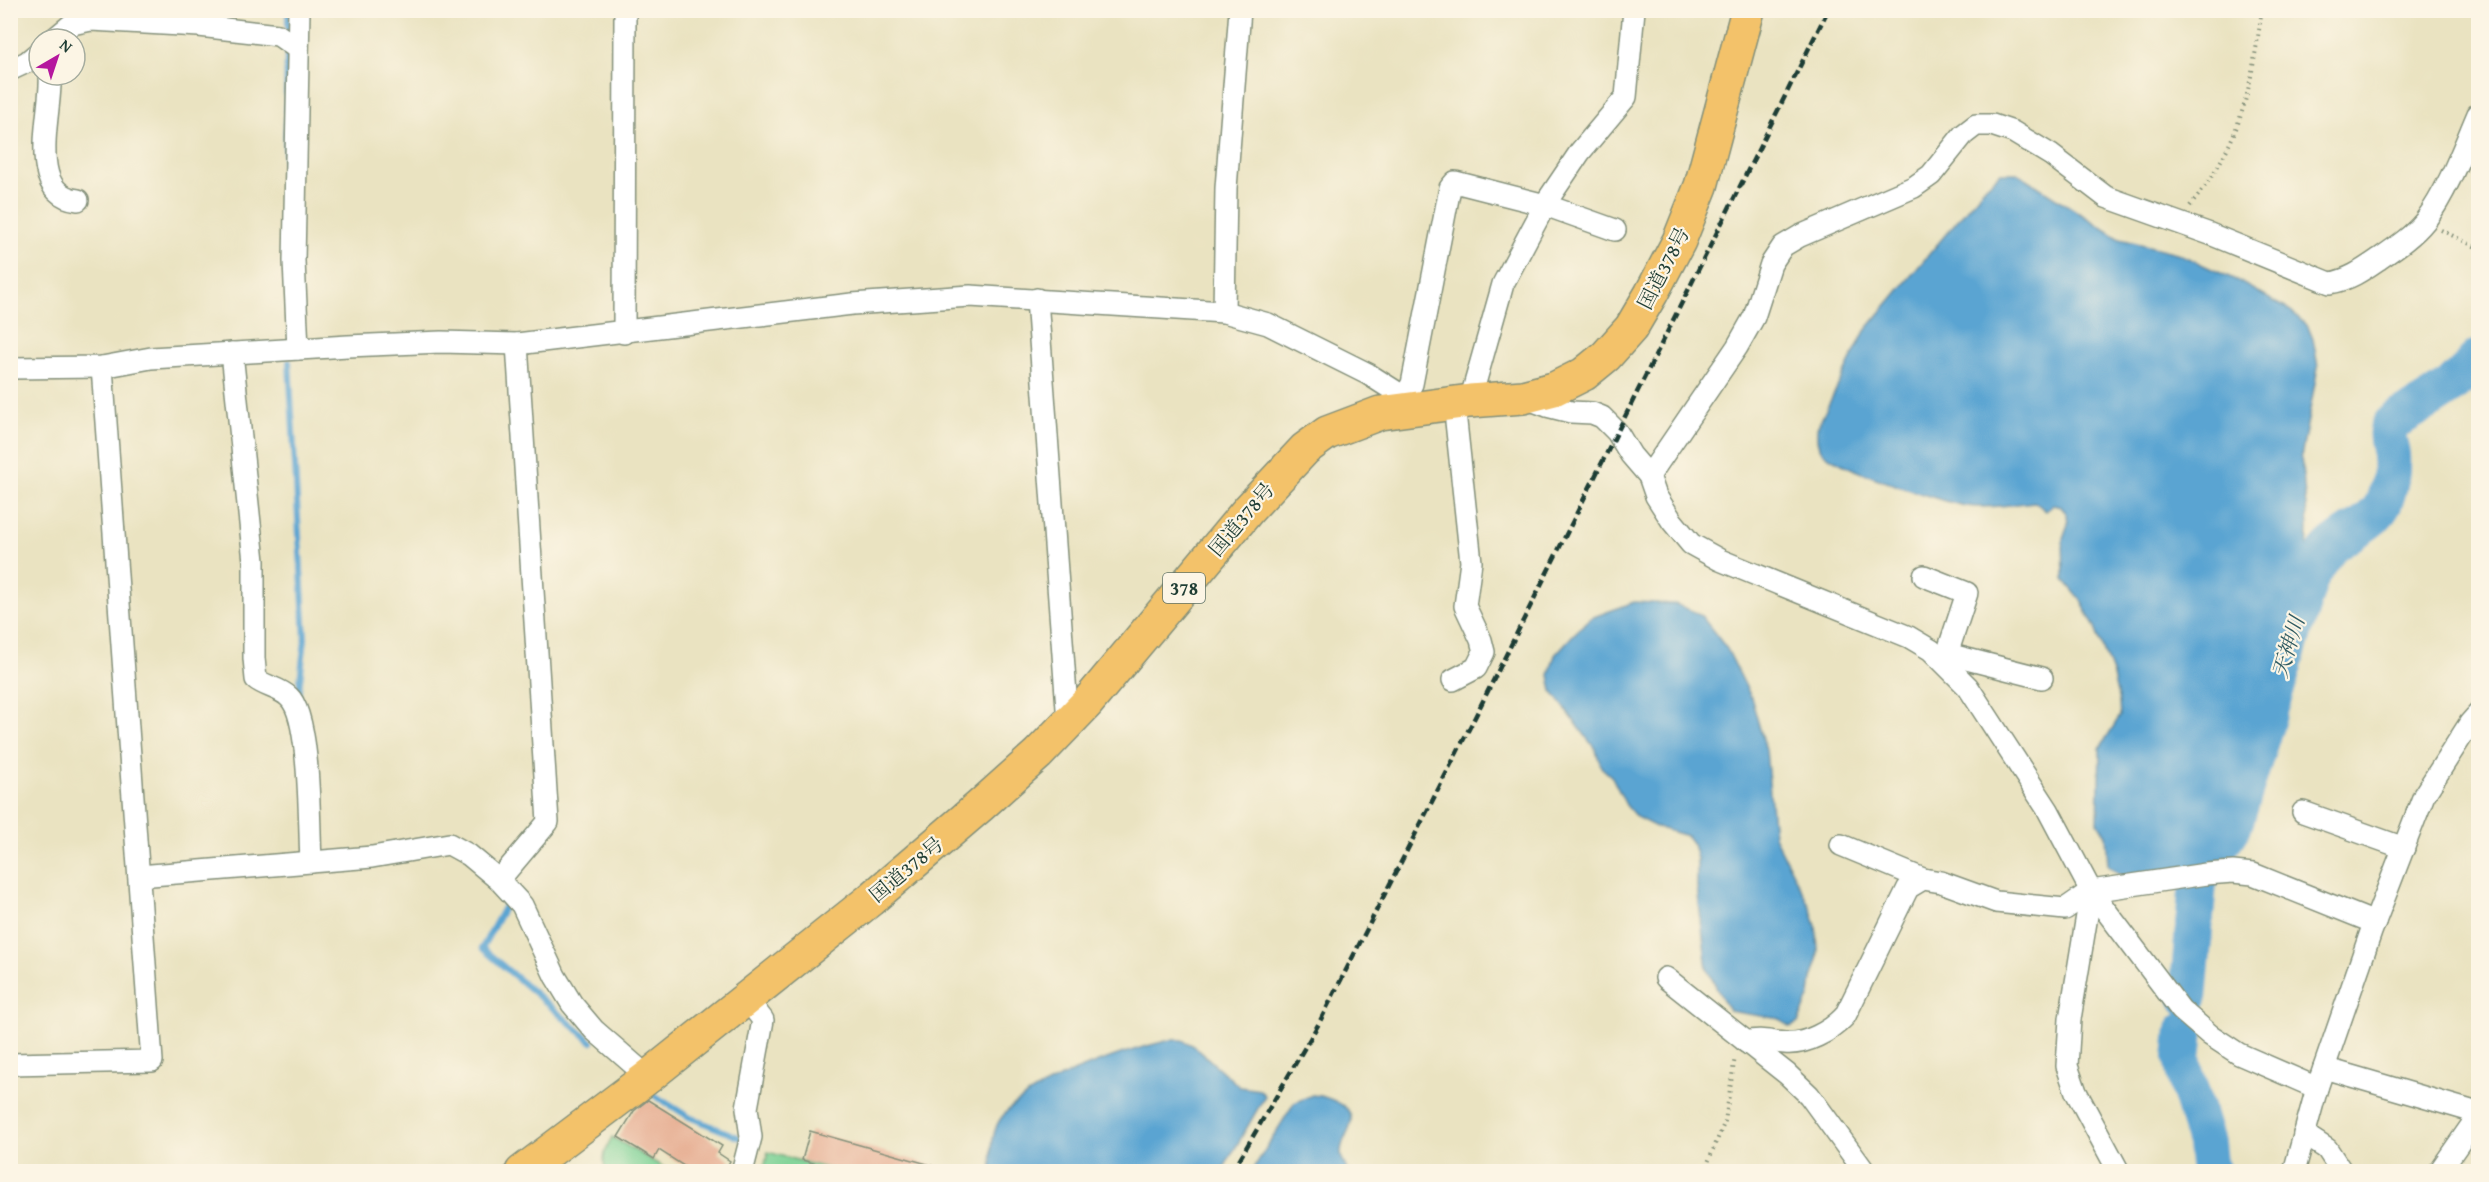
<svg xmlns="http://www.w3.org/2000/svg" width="2489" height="1182" viewBox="0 0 2489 1182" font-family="'Gentium Book Plus','Noto Serif JP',serif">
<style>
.green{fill:#7dd295;stroke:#4e8864;stroke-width:1.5}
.water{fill:#5aa4d2;stroke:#3c7083;stroke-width:1.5}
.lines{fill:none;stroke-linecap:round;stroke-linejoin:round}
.stream{stroke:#5aa4d2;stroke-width:6}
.river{stroke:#5aa4d2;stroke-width:38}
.building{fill:#e8b398}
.street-casing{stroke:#84907a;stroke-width:24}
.highway-casing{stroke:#84907a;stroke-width:36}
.path{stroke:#84907a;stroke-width:4;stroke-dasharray:1.5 4.5;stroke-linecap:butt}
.street{stroke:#fff;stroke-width:21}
.highway{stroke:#f3c26a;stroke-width:33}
.rail{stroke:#1f3d34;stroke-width:4.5;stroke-dasharray:9 4.5;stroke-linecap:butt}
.labels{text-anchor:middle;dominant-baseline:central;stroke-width:4.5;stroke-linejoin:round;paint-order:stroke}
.shield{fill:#fcf5e5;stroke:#617469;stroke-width:1.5}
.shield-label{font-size:18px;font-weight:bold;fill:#1f3d34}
.street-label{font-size:20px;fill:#1f3d34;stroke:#fcf5e5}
.water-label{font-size:21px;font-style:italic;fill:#315c63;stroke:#fcf5e5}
</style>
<rect width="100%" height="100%" fill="#fcf5e5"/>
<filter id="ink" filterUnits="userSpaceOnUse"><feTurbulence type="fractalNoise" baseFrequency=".0167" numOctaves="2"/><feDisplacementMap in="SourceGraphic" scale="12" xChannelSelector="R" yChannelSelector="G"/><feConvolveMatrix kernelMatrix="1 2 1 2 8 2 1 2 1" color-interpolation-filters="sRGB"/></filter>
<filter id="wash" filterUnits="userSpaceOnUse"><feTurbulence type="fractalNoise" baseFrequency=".008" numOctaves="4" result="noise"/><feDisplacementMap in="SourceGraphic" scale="24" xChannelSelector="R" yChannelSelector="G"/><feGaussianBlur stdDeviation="1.35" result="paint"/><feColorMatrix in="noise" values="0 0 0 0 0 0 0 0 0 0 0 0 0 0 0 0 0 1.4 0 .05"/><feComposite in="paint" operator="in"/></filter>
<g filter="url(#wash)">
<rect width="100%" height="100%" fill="#eae3c1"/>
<g class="green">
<path d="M 612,1137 L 670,1171 L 606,1171 C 601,1158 606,1148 612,1137 Z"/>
<path d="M 768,1152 L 833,1170 L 832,1171 L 763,1171 Z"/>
</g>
<g class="water">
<path d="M 2001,173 L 2017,173 L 2120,239 L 2177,253 L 2238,281 L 2291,311 L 2308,327 L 2313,339 L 2318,367 L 2301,457 L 2308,526 L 2307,558 L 2228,818 L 2198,864 L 2123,877 L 2108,865 L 2106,835 L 2098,822 L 2100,748 L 2120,716 L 2119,702 L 2113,676 L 2095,628 L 2080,599 L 2064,580 L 2063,538 L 2068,524 L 2067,514 L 2061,507 L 2053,505 L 2046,511 L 2035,502 C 2013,504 1989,509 1966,506 C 1942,502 1833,467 1821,450 C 1816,444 1817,435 1817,428 L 1865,331 L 1986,186 Z"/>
<path d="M 1634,602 L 1675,604 L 1700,614 L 1727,649 L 1751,697 L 1766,750 L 1774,836 L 1810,907 L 1816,926 L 1818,949 L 1817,963 L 1812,979 L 1810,995 L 1798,1023 L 1790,1027 L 1780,1019 L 1729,1011 L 1707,969 L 1697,887 L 1697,859 L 1693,844 L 1687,836 L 1656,827 L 1636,817 L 1626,805 L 1612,777 L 1601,767 L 1596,750 L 1552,691 L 1549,675 L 1555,655 L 1573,635 L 1591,618 Z"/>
<path d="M 1170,1040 L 1182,1040 L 1194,1046 L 1240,1087 L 1260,1090 L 1265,1096 L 1222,1171 L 992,1171 C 991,1157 991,1139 997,1125 C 1016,1085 1128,1050 1170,1040 Z"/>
<path d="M 1312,1095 C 1324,1096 1354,1104 1351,1122 C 1349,1134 1340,1141 1341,1154 C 1341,1159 1346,1166 1347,1171 L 1252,1171 L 1294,1103 Z"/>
</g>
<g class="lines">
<g class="stream">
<path d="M 288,36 L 288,10"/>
<path d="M 285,186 L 287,47"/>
<path d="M 289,362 L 305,639 L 298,698"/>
<path d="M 497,893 L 506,904 L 482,948 L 592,1042"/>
<path d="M 649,1092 L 689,1117 L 743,1139"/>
</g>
<g class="river">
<path d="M 2188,998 L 2198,882 L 2205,868 L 2234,824 L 2310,578 C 2316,567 2322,556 2331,547 C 2347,532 2375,523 2384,502 C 2389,488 2392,470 2391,455 C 2389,441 2383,432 2394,421 C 2428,401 2453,390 2478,358"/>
<path d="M 2185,1030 L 2182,1058 L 2185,1074 L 2206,1143 L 2208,1164 L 2212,1172"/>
</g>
</g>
<g id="blocks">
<g class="building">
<path d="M 648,1100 L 722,1146 L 718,1153 L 730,1161 L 724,1172 L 693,1172 L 659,1150 L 654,1159 L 618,1137 L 634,1111 Z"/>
<path d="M 810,1131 L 938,1167 L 937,1172 L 835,1172 L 835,1169 L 802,1160 Z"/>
</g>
</g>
</g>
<g filter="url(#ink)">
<use href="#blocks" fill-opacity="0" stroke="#84907a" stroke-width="1.5"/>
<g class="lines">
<defs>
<g id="street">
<path d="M 54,39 L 72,24 L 91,20 L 199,26 L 278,35 L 298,49"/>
<path d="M 10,70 L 27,62 L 39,52"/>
<path d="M 50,75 C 53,109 24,194 78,200"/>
<path d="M 1037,299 L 1068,722"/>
<path d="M 1224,312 L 1226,188 L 1240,10"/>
<path d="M 624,333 L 625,10"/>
<path d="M 298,349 L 294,261 L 299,10"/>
<path d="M 232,353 L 254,561 L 254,658 L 256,679 C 266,687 280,688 289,697 C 311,717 309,829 311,862"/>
<path d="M 10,368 L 102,367 L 151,358 L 348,346 L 441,342 L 517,344 L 852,304 L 970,296 L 1224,312 L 1268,324 L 1368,374 L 1420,407"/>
<path d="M 1404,397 L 1412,384 L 1450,188 L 1455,182 L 1545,205 L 1615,230"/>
<path d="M 1525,398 L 1547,406 L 1571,412 L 1592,413 L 1602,417 L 1617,432 L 1631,455 L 1649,476 L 1656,496 L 1672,521 L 1691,544 L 1720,560 L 1909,637 L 1931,650 L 1968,687 L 2048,810 L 2091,891 L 2181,1010 L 2210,1035 L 2239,1054 L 2317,1088"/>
<path d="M 1470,401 L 1503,284 L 1547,201 L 1580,152 L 1626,97 L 1634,10"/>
<path d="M 1649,476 L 1737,347 L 1754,317 L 1771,264 L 1783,246 L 1800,236 L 1914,187 L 1931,175 L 1963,135 L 1976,125 L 1992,125 L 2013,132 L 2051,155 L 2106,197 L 2210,234 L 2330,283 C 2349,280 2363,270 2379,259 C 2395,248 2413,236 2425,221 C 2448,190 2463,149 2478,114"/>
<path d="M 1924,576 L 1967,593 L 1947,654 L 1942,660"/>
<path d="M 1947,654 L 2042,678"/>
<path d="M 1453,680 L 1476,668 L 1484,652 L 1481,640 L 1465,606 L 1471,562 L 1454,403"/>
<path d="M 2303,812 L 2404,848"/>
<path d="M 1841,845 L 1923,879"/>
<path d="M 139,876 L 372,857 L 449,844 L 469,855 L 499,880 L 522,905 L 555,976 L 572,1004 L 594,1030 L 648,1077"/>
<path d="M 499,880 L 548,822 L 517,344"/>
<path d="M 2091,891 L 2070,1019 L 2067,1066 L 2076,1092 L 2119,1172"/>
<path d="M 1666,978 L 1787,1074 L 1809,1095 L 1865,1172"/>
<path d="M 1746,1042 C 1761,1038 1770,1042 1785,1043 C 1806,1045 1831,1031 1845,1016 L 1908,888 L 1923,879 L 1941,882 L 1996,902 L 2065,909 L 2091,891 L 2206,874 L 2233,872 L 2253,874 L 2375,923"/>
<path d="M 10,1064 L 152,1061 L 102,367"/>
<path d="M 2324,1068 L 2478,1113"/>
<path d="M 2304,1134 L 2327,1149 L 2342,1172"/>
<path d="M 742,1172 L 751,1137 L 747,1108 L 763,1020 L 746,998"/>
<path d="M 2294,1172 L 2317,1088 L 2371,932 L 2424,795 L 2470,723 L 2478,714"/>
<path d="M 2439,1172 L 2478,1116"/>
</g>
<path id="highway" d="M 522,1172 L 648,1077 L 870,900 L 980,806 L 1038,754 L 1087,703 L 1249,509 L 1305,449 L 1327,433 L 1380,413 L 1470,401 L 1523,397 L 1554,389 L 1584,374 L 1606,356 L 1631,328 L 1651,294 L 1679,241 L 1701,186 L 1748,10"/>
</defs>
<use href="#street" class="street-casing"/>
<use href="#highway" class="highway-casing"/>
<g class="path">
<path d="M 2190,206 C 2243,140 2250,91 2262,10"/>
<path d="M 2441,230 L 2478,248"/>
<path d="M 1441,1172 L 1441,1171"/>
<path d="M 1704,1172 L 1725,1121 L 1735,1057"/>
</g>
<use href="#street" class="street"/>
<use href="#highway" class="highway"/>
<path class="rail" d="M 1232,1172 L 1318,1025 L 1472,723 L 1828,10"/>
</g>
</g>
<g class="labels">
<rect class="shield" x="1163" y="573" width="42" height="30" rx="4.5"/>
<g class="shield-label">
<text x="1184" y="588">378</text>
</g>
<g class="street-label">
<text transform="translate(1663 268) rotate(-63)">国道378号</text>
<text transform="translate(1241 519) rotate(-50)">国道378号</text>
<text transform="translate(906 869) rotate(-40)">国道378号</text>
</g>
<g class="water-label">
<text transform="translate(2288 647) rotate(-73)">天神川</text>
</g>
</g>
<rect width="2489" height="1182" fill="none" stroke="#fcf5e5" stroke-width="36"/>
<g transform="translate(57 57) rotate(39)"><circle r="28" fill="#fcf5e5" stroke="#a4ab9e" stroke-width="1.5"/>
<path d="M0-4.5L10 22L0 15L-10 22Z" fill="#b5179e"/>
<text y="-9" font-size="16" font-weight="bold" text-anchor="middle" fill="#1f3d34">N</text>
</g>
</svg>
